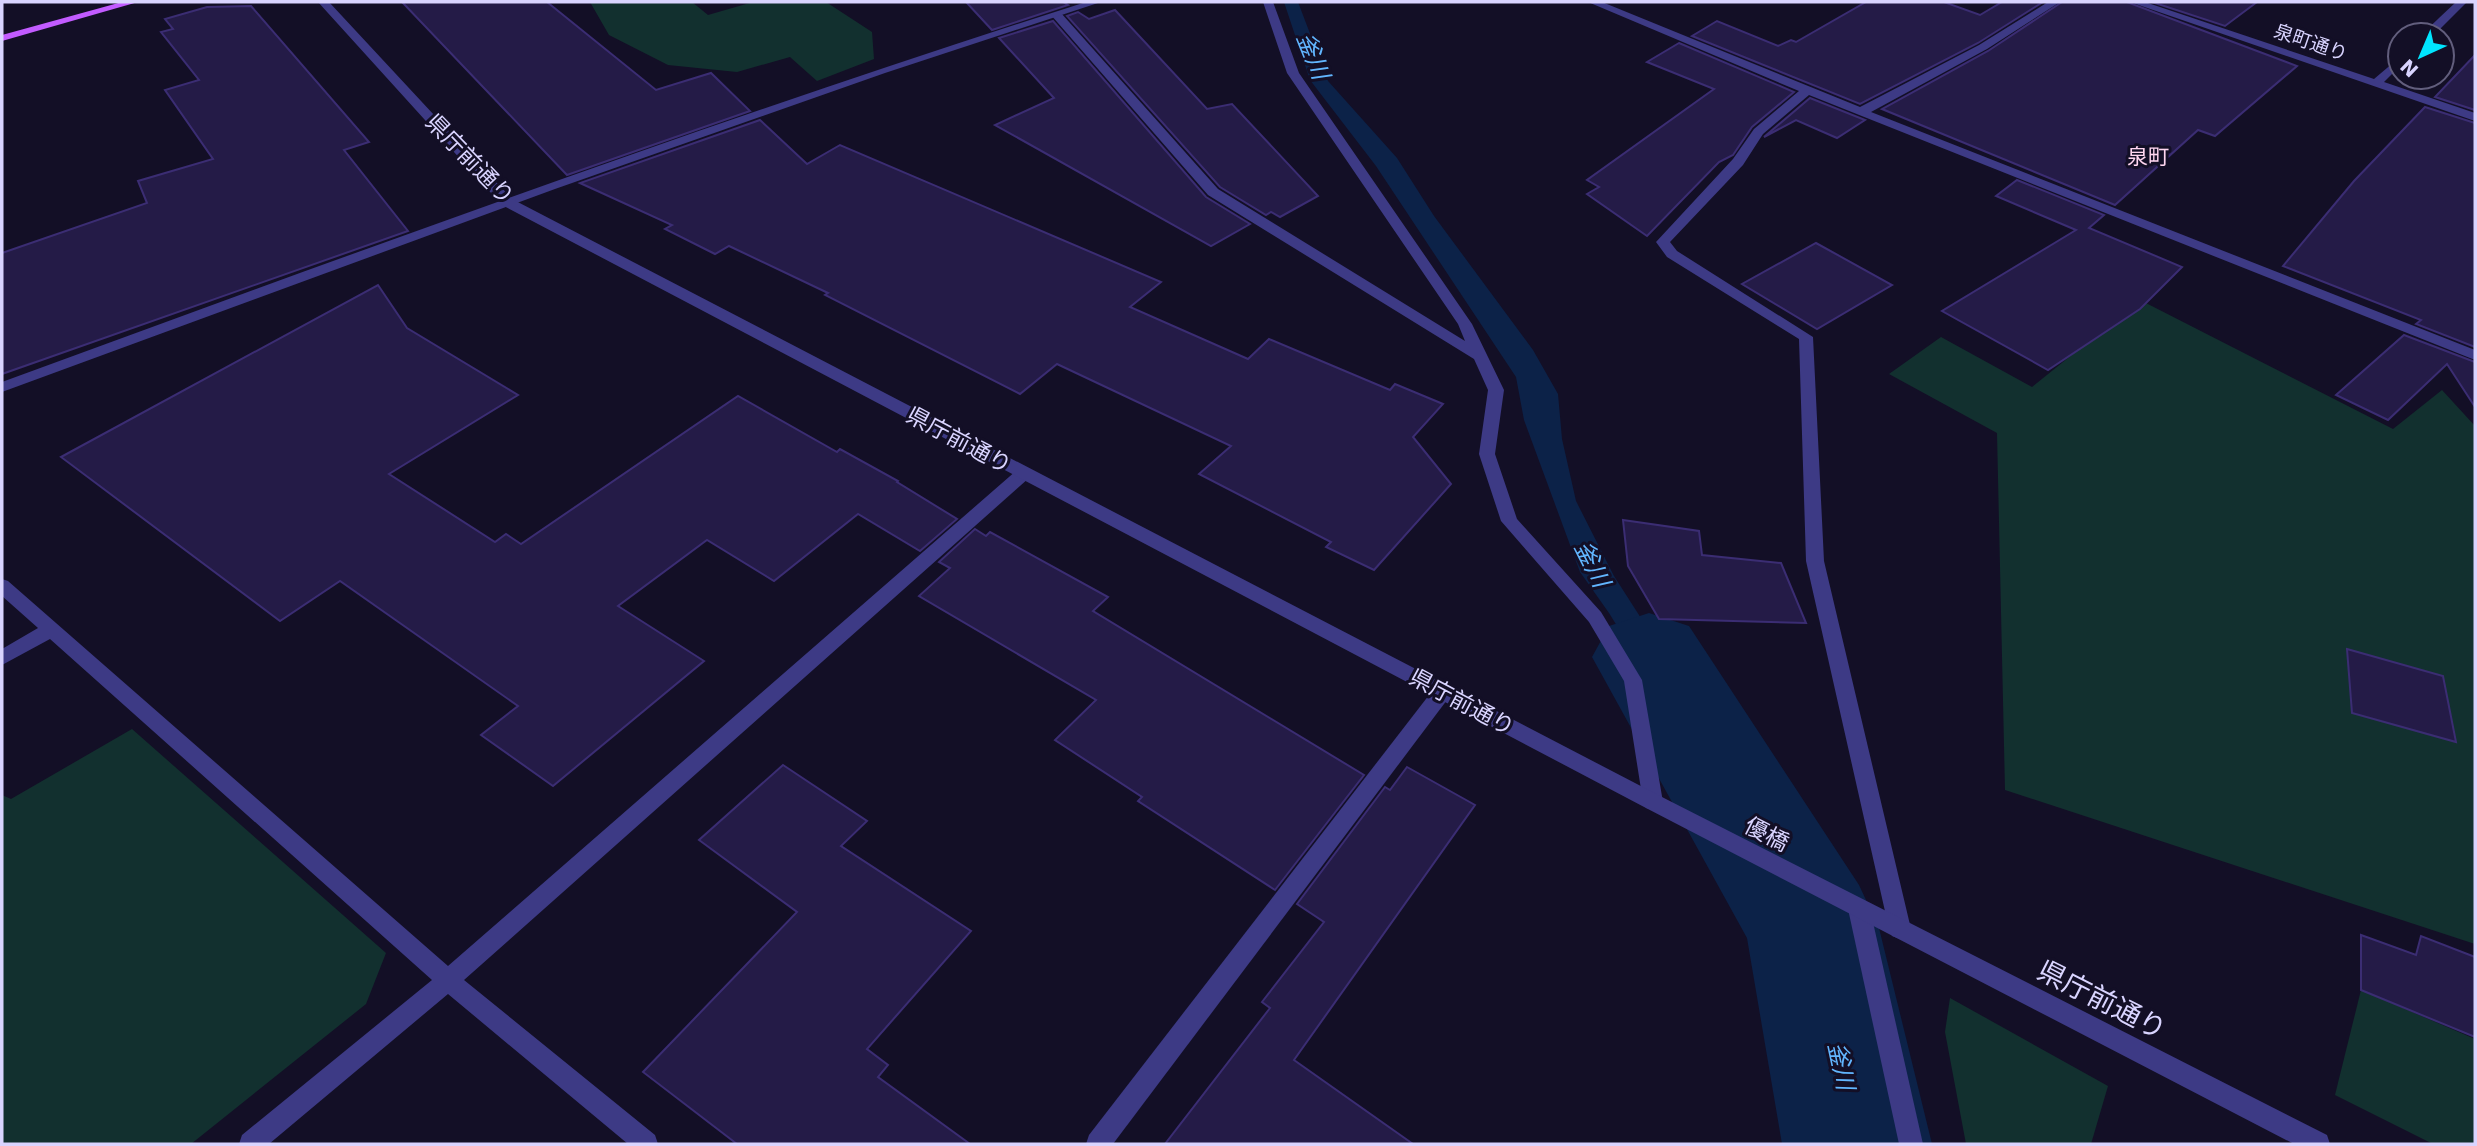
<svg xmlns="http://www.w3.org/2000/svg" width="2477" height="1146" viewBox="0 0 2477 1146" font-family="'DejaVu Sans','Noto Sans JP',sans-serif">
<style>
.green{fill:#12302f}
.water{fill:#0c2248}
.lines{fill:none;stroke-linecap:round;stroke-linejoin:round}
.river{fill:#0c2248;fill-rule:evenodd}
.building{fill:#241b47;stroke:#3b2d73;stroke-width:2}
.service{fill:#3d3a85;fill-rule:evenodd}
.minor{fill:#3d3a85;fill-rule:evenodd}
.tertiary{fill:#3d3a85;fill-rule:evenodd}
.primary{fill:#c25bff;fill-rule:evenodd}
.labels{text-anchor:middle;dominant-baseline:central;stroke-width:6;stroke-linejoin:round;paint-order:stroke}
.far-street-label{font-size:19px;fill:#d9d4ff;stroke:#130f26}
.far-quarter-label{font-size:21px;fill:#ffd6f0;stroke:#130f26}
.street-label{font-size:23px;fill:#d9d4ff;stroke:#130f26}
.water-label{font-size:24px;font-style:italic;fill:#62b6ff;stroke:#130f26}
.near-street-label{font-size:28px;fill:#d9d4ff;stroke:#130f26}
</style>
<rect width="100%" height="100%" fill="#130f26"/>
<g class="green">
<path d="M 590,2 L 692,2 L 708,15 L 753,2 L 826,2 L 872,32 L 874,59 L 817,81 L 790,57 L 737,72 L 668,65 L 609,35 Z"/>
<path d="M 2140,300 L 2393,429 L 2442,390 L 2475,426 L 2475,944 L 2005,790 L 1997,433 L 1889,374 L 1941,337 L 2032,387 Z"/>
<path d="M 132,729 L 386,953 L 366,1004 L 191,1144 L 2,1144 L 2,795 L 11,799 Z"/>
<path d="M 2361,990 L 2475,1039 L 2475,1144 L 2433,1144 L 2335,1095 Z"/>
<path d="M 1950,998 L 2108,1086 L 2091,1144 L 1966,1144 L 1945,1032 Z"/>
</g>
<g class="water">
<path d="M 1284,2 L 1298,2 L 1328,81 L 1397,158 L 1434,216 L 1533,350 L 1558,394 L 1562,439 L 1576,501 L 1614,576 L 1655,640 L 1706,699 L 1762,802 L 1710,776 L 1609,613 L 1580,572 L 1524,420 L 1516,377 L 1376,166 L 1310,80 Z"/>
<path d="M 1791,948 L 1848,977 L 1876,1144 L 1827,1144 Z"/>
</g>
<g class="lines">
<path class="river" d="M 1649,613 L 1689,626 L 1859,885 L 1879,928 L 1932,1144 L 1782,1144 L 1747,938 L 1592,657 L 1609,626 Z"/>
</g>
<g class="building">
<path d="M 402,2 L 547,2 L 656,90 L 711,73 L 750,111 L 567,175 Z"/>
<path d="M 966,2 L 1063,2 L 1068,5 L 992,30 Z"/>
<path d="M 1866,2 L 1944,2 L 1980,15 L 2002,2 L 2043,2 L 1978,43 L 1860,104 L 1692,36 L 1717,21 L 1778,46 L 1791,40 L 1796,42 Z"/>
<path d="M 2062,2 L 2127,2 L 2297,66 L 2215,136 L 2198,130 L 2115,205 L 1882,109 L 1988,51 Z"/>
<path d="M 2152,2 L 2257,2 L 2225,26 Z"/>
<path d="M 251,6 L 369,142 L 344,150 L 408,231 L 2,374 L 2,253 L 147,203 L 138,181 L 213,159 L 165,90 L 199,80 L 161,32 L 173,29 L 165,19 L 207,7 Z"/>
<path d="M 1115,10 L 1207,109 L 1232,104 L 1318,196 L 1280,217 L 1271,212 L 1266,215 L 1220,187 L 1067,16 L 1078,12 L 1089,19 Z"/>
<path d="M 1053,21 L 1206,197 L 1250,224 L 1211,246 L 995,125 L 1054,98 L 999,38 Z"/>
<path d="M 1679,43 L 1794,92 L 1752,127 L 1733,155 L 1719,162 L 1647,236 L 1587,194 L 1599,187 L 1587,180 L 1714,89 L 1647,62 Z"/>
<path d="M 2475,55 L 2475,110 L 2435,97 Z"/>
<path d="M 1810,98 L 1865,120 L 1837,138 L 1796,120 L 1764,137 Z"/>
<path d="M 2425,107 L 2475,123 L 2475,347 L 2416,324 L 2421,320 L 2283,266 L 2354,181 Z"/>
<path d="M 760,120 L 807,164 L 840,145 L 1161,282 L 1130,307 L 1248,359 L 1269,339 L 1390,390 L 1395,384 L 1443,404 L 1413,437 L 1451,484 L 1374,570 L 1326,547 L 1331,542 L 1199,474 L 1231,446 L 1057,364 L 1020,394 L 825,295 L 828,293 L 729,246 L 715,254 L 665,229 L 672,225 L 580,183 Z"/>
<path d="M 2017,180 L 2104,215 L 2089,228 L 2182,267 L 2140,309 L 2048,370 L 1942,311 L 2076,230 L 1996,196 Z"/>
<path d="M 1816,243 L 1892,285 L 1817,329 L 1742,284 Z"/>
<path d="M 378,285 L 407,328 L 518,395 L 389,474 L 495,542 L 506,534 L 521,544 L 738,396 L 837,452 L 840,449 L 898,481 L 897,482 L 957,519 L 920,551 L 858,514 L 774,581 L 707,540 L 618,606 L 704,661 L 553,786 L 481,735 L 518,706 L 340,581 L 280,621 L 61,457 Z"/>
<path d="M 2404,335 L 2475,362 L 2475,407 L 2447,364 L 2388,420 L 2336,395 Z"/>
<path d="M 1623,520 L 1699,531 L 1702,555 L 1781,563 L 1806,623 L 1659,619 L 1628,566 Z"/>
<path d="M 975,529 L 986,536 L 990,532 L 1108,597 L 1093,611 L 1364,775 L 1275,890 L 1138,801 L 1142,797 L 1055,740 L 1096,700 L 919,596 L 950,568 L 939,562 Z"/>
<path d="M 2347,649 L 2443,676 L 2456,742 L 2352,713 Z"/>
<path d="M 783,765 L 867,821 L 841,846 L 971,931 L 867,1049 L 888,1065 L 878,1077 L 970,1144 L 737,1144 L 643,1072 L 797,912 L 699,840 Z"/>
<path d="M 1407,767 L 1475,805 L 1294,1060 L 1413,1144 L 1165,1144 L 1270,1008 L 1262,1002 L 1324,922 L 1297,904 L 1385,787 L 1390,790 Z"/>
<path d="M 2361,935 L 2416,955 L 2421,936 L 2475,957 L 2475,1037 L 2361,990 Z"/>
</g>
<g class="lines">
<path class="service" d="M 1263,2 L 1273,2 L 1299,73 L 1472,324 L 1504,390 L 1495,454 L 1517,519 L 1601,612 L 1642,680 L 1663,802 L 1660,808 L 1653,810 L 1646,808 L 1643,802 L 1624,681 L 1589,622 L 1501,521 L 1479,454 L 1488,390 L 1474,359 L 1208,195 L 1051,15 L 1061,13 L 1218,189 L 1465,341 L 1458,324 L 1287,73 Z"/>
<g class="minor">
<path d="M 1086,2 L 1101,2 L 885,73 L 555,189 L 2,392 L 2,382 C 362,250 721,118 1086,2 Z"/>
<path d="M 1588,2 L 1602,2 L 1860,107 L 1979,45 L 2048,2 L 2060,2 L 1987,49 L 1871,112 L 2475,350 L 2475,360 L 2470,358 L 1809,95 L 1763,134 L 1743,165 L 1670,242 L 1677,251 L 1813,337 L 1824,561 L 1911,929 L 1908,936 L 1900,939 L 1892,936 L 1889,929 L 1806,561 L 1799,339 L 1667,257 L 1656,242 L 1733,159 L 1754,129 L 1799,91 Z"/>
<path d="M 2130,2 L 2145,2 L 2374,79 L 2400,57 L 2400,66 L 2384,82 L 2475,113 L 2475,121 Z"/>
<path d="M 2456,2 L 2467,2 L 2434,35 L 2421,35 Z"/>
<path d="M 1023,468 L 1031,474 L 1029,478 L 464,980 L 655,1135 L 658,1144 L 628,1144 L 448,994 L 269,1144 L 239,1144 L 242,1135 L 432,980 L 50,639 L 2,665 L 2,649 L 38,628 L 2,596 L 2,579 L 8,581 L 448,966 L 1017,470 Z"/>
<path d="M 1443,684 L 1450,686 L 1452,691 L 1450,696 L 1113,1144 L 1086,1144 L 1089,1135 L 1436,686 Z"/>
<path d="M 1859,899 L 1867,902 L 1870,909 L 1923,1144 L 1899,1144 L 1848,909 L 1851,902 Z"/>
</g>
<path class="tertiary" d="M 318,2 L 329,2 L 512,199 L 1660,796 L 2327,1135 L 2330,1144 L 2294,1144 L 1646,808 L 502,205 Z"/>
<path class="primary" d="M 122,2 L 138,2 L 2,41 L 2,35 Z"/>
</g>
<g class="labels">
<g class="far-street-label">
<text transform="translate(2311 42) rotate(19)">泉町通り</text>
</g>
<g class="far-quarter-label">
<text x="2148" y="157">泉町</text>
</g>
<g class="street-label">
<text transform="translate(470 159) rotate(46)">県庁前通り</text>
<text transform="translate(959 440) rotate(28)">県庁前通り</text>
<text transform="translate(1462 702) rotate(28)">県庁前通り</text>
<text transform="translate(1767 834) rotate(27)">優橋</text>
</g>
<g class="water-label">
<text transform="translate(1313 56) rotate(68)">釜川</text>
<text transform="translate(1592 564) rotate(63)">釜川</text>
<text transform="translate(1841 1066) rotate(78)">釜川</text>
</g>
<g class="near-street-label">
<text transform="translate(2102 1000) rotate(27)">県庁前通り</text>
</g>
</g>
<rect width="2477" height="1146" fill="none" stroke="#d9d4ff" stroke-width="7"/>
<g transform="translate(2421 56) rotate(224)"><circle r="33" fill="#130f26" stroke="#625e7d" stroke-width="2"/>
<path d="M0-5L12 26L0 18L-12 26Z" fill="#00e5ff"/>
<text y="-10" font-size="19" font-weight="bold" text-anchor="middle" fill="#d9d4ff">N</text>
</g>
</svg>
